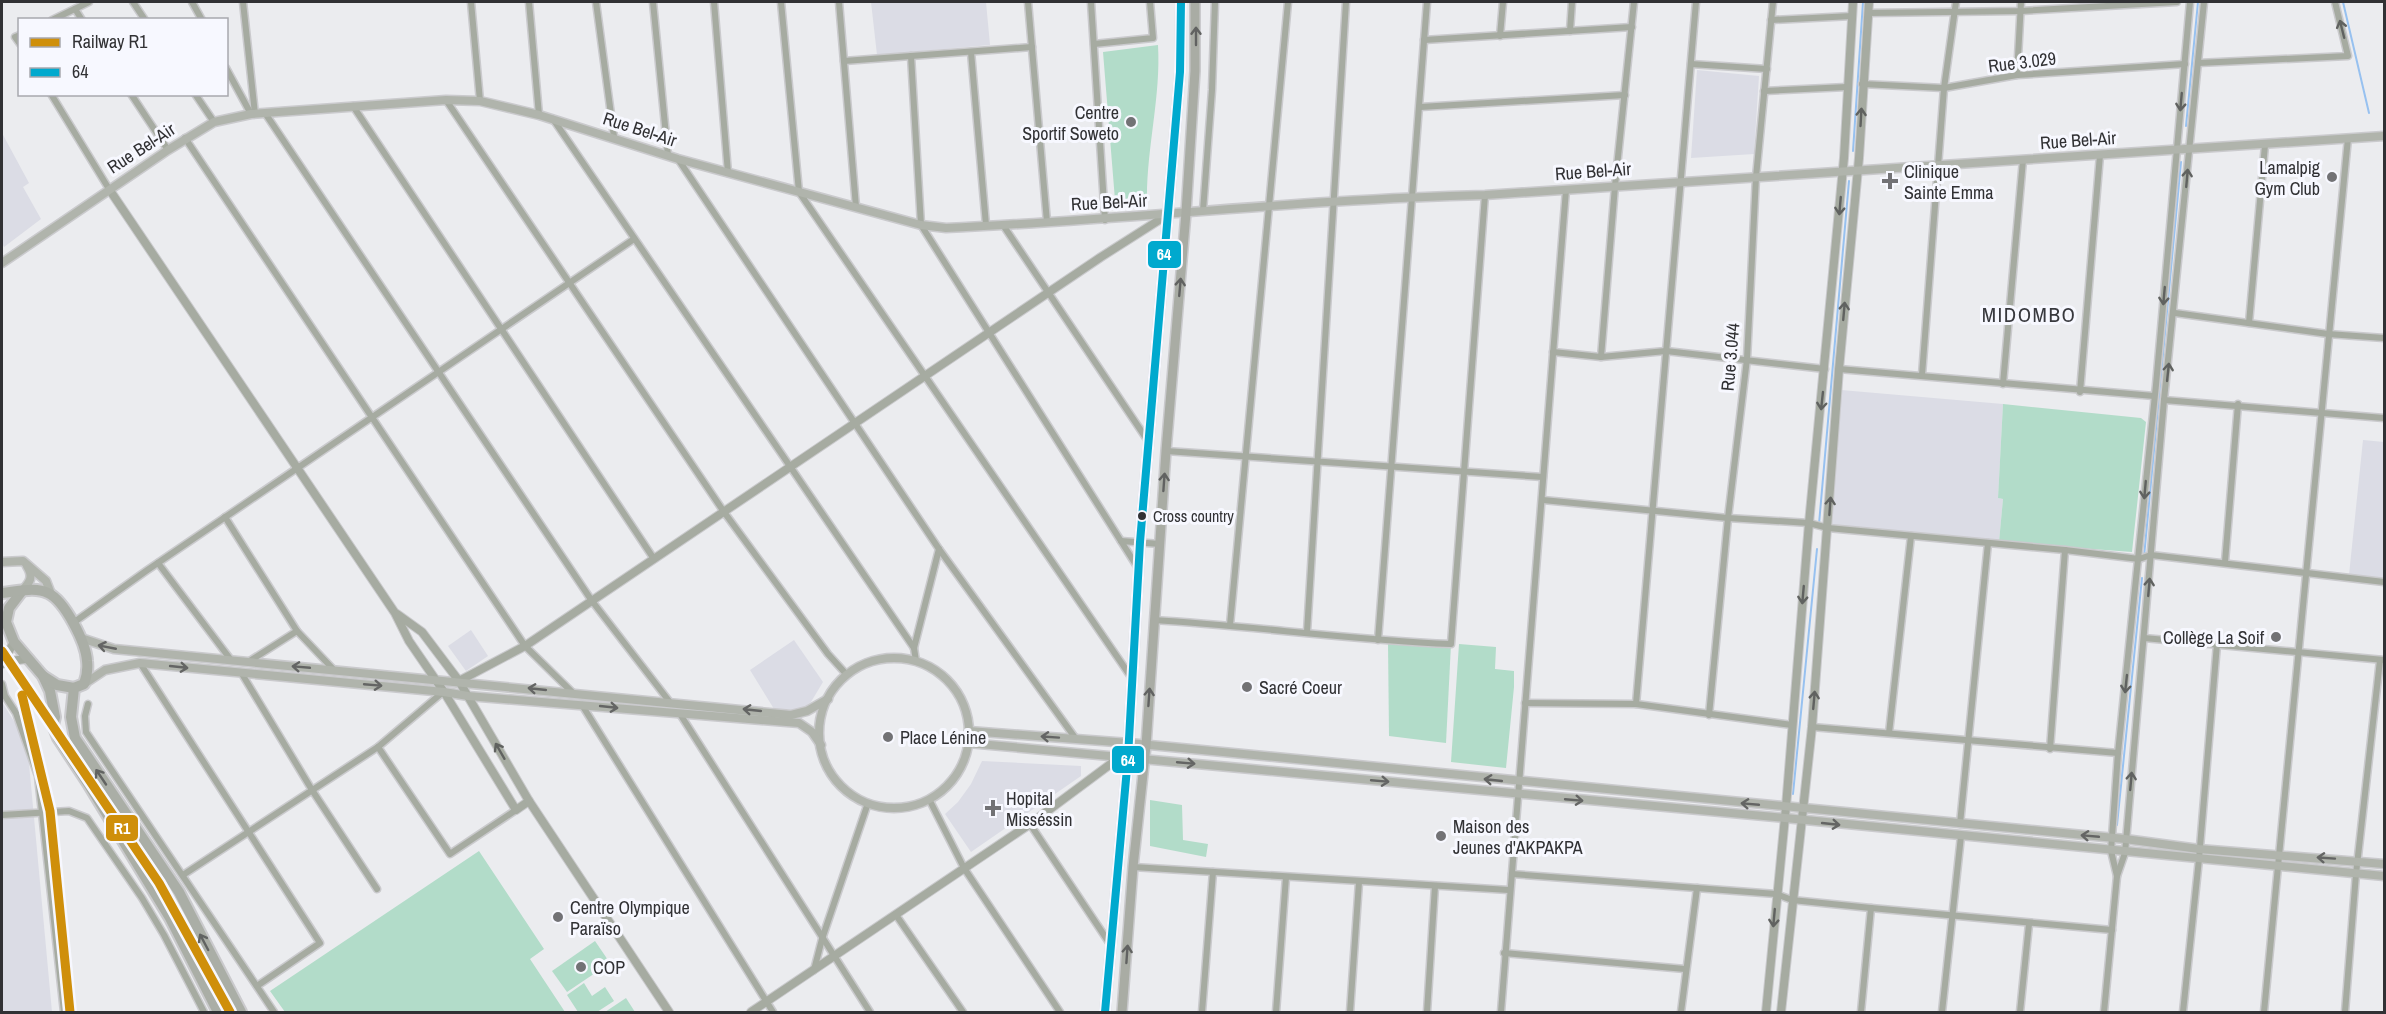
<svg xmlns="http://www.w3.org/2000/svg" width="2386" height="1014" viewBox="0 0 2386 1014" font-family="'Archivo Narrow',sans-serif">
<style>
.built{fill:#dbdce5}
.green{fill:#b2dcc9}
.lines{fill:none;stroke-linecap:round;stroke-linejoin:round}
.stream{stroke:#97c1f0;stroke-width:2}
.minor-casing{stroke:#cacacd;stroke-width:9}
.tertiary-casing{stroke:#cacacd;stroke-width:10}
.secondary-casing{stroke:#cacacd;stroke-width:11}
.primary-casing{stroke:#cacacd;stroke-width:12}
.trunk-casing{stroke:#cacacd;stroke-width:14}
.minor{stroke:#a6aba1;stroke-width:6}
.tertiary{stroke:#a6aba1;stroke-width:8}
.secondary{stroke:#b0b4ac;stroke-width:8}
.primary{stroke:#a9aca4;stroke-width:9}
.trunk{stroke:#aaaea6;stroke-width:10}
.bus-1-casing{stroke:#f7f8ff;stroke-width:12}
.bus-1{stroke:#00a9ce;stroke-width:8}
.rail-1-casing{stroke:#f7f8ff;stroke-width:14}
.rail-1{stroke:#cf8f0a;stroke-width:9}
.oneway{stroke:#606260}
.oneway2{stroke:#616261}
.oneway3{stroke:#646564}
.oneway4{stroke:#616362}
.poi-dot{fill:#727275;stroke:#f7f8ff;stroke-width:2}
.bus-dot{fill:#313134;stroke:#f7f8ff;stroke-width:2}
.labels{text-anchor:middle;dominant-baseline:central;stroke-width:6;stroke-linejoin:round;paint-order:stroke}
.bus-label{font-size:16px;fill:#313134;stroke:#f7f8ff;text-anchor:start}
.street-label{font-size:18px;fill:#313134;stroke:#f7f8ff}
.poi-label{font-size:18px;fill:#313134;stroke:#f7f8ff;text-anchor:start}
.quarter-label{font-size:21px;letter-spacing:1.5px;fill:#38393e;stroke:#f7f8ff}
.line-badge{stroke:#f7f8ff;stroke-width:2}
.badge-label{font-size:16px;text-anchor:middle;font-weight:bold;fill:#fff}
</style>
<rect width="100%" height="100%" fill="#ebecef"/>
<g class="built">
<path d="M 871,2 L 986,2 L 990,45 L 877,55 Z"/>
<path d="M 1697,70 L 1759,76 L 1754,154 L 1691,158 Z"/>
<path d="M 2,133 L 29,183 L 23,187 L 41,219 L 4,247 L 2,243 Z"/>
<path d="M 1841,390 L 2003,404 L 1998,498 L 2003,499 L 1999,542 L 1829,526 Z"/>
<path d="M 2363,440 L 2384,442 L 2384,580 L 2349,575 Z"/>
<path d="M 471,630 L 488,656 L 466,671 L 448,646 Z"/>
<path d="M 794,640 L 823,682 L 811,702 L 803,708 L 794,710 L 774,709 L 750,670 Z"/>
<path d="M 2,702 L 27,742 L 52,1012 L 2,1012 Z"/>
<path d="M 982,761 L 1081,766 L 1081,776 L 971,852 L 945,814 L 958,802 L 971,784 Z"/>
</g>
<g class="green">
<path d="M 1158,45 C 1161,96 1147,146 1147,197 L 1115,200 L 1103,52 Z"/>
<path d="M 2003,404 L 2141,418 L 2146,422 L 2132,552 L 1999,542 L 2003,499 L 1998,498 Z"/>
<path d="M 1388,643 L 1451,644 L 1446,743 L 1389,736 Z"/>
<path d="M 1459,644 L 1496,647 L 1495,669 L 1514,671 L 1514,687 L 1506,768 L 1451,762 Z"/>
<path d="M 1150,800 L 1182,805 L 1183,840 L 1208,844 L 1206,857 L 1150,846 Z"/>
<path d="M 479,851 L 544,949 L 530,959 L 565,1012 L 285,1012 L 270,991 Z"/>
<path d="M 595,941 L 610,963 L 567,992 L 552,971 Z"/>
<path d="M 584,983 L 592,996 L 605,987 L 614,1001 L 597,1012 L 578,1012 L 567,995 Z"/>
<path d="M 626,998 L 635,1012 L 605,1012 Z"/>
</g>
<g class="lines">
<g class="stream">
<path d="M 2343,2 L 2369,113"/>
<path d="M 2186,126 L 2198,2"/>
<path d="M 1853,151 L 1863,2"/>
<path d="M 1819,524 L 1849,181"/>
<path d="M 2144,557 L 2181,162"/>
<path d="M 1793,794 L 1817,549"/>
<path d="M 2117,825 L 2142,578"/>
</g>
<defs>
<g id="minor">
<path d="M 133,2 L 145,20"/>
<path d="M 192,2 L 202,20"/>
<path d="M 243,2 L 255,114"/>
<path d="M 471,2 L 480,101"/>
<path d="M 529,2 L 539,115"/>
<path d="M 596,2 L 614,137"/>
<path d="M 653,2 L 668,156"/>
<path d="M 714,2 L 728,173"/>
<path d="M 781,2 L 799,192 L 1131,677"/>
<path d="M 839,2 L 856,207"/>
<path d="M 1028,2 L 1047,222"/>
<path d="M 1091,2 L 1105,220"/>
<path d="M 75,9 L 82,20"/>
<path d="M 1868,13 L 2021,11 L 2177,2"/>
<path d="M 52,20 L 89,2"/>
<path d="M 1771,20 L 1852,16"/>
<path d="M 1570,31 L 1572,2"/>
<path d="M 20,35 L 15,37 L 20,44"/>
<path d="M 1500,36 L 1503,2"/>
<path d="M 1424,40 L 1632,27"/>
<path d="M 1094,44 L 1153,38 L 1150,2"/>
<path d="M 971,52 L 986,225"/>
<path d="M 911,56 L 921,225 L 1138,568"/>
<path d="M 844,61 L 1032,47"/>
<path d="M 2198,63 L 2348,56 L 2335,2"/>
<path d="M 1691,64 L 1767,69"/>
<path d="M 226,68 L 251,114"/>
<path d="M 2017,75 L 2021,2"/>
<path d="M 1862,84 L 1944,88 L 2017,75 L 2185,64"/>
<path d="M 1764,91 L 1847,87"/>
<path d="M 51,94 L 109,189"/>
<path d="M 131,94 L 168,150"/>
<path d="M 195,94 L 214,122"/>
<path d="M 446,100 L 724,512 L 828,654 L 847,675"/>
<path d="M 353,106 L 654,559"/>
<path d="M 1420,107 L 1625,95"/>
<path d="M 265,113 L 592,601 L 669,701"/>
<path d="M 553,119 L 914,648"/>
<path d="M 185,138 L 525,646 L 572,692"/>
<path d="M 678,159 L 939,549 L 1076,739"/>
<path d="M 1203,211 L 1212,90 L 1215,2"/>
<path d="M 1003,225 L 1148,441"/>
<path d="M 2175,313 L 2328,334 L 2384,338"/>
<path d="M 2249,323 L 2265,145"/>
<path d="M 1553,352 L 1601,357 L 1666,351 L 1825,369"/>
<path d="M 1601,357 L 1615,186 L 1634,2"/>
<path d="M 1839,369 L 2154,396"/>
<path d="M 1922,375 L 1944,88 L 1956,2"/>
<path d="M 2003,384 L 2023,160"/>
<path d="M 2080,392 L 2100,155"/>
<path d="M 2164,400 L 2384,418"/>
<path d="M 1166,451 L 1543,477"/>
<path d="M 1543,500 L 1728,518 L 1809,523 L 1828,528 L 2065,550 L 2139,559 L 2151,555 L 2384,582"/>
<path d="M 225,517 L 297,631 L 334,670"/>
<path d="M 1121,541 L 1160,544"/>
<path d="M 2225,562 L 2238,404"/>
<path d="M 158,563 L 231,660"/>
<path d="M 1154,620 C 1253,626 1352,640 1451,644 L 1485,195"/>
<path d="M 73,623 L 146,571 L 634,239"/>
<path d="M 1230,625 L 1288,2"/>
<path d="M 1307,632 L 1346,2"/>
<path d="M 2144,638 L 2384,660"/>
<path d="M 1378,640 L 1427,2"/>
<path d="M 916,661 L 914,648 L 939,549"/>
<path d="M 248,662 L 297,631"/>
<path d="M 140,663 L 320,943 L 257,986"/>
<path d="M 242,674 L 312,790 L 377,889"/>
<path d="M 2,684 L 5,696 L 16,713 L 38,776 L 64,1012"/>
<path d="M 1525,703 L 1636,704 L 1792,725"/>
<path d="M 88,704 L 85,716 L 86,732 L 274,1012"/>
<path d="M 1636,704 L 1696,2"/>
<path d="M 582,705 L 773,1012"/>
<path d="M 680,714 L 870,1012"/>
<path d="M 1709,715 L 1728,518 L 1747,359 L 1756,177 L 1773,2"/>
<path d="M 1812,727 L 2118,753"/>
<path d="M 1889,733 L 1911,536"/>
<path d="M 378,747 L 450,854 L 516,810"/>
<path d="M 2050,749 L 2065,550"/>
<path d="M 929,799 L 964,868 L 1060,1012"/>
<path d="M 2,815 L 69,811 L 87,818 L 142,898 L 164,935 L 204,1012"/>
<path d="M 1030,824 L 1110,944"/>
<path d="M 1960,824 L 1988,543"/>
<path d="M 1133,867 L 1509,890"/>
<path d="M 1512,874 L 1776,894 L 1792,900 L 1871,908 L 2112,930"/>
<path d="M 183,875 L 378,747 L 443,692"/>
<path d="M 2117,876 L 2111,851 L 2118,753 L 2156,385 L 2190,2"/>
<path d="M 896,915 L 963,1012"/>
<path d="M 1504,953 L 1685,969"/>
<path d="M 814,970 L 822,939 L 868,803"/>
<path d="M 1202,1012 L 1213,872"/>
<path d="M 1276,1012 L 1286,877"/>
<path d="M 1350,1012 L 1359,882"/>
<path d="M 1427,1012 L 1435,886"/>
<path d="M 1501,1012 L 1566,190"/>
<path d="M 1681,1012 L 1697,888"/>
<path d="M 1861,1012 L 1871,908"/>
<path d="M 1942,1012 L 1961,836"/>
<path d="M 2020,1012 L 2029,924"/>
<path d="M 2104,1012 L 2117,876 L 2125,853 L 2164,400 L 2204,2"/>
<path d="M 2183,1012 L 2199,859 L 2217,644"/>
<path d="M 2264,1012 L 2348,138"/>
<path d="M 2345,1012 L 2356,874 L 2380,660"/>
</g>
<g id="tertiary">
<path d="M 109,189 L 395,613 L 409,641 L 444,692 L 516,810 L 529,801"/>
<path d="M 397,614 L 422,632 L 459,681 L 529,801 L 669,1012"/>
<path d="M 3,662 L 26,659"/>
<path d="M 2,664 L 14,642"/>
<path d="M 459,681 L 525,646 L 1101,257 L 1167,215"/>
<path d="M 751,1012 L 1030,824 L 1120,757"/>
<path d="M 1766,1012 L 1786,807 L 1809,523 L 1844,158 L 1853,2"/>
<path d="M 1781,1012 L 1812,727 L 1839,369 L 1859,158 L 1869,2"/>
</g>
<g id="secondary">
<path d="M 2,263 L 168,150 L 214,122 L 251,114 L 446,100 L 480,101 L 539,115 L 678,159 L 921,225 L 946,228 C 1126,220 1305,199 1485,195 L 2384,136"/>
<path d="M 2,562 L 23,561 L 46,581 L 51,594"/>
<path d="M 22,591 C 30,582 34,577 27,566"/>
<path d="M 81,638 L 114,649 L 791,715 L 807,711 L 828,699"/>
<circle cx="894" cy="733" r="75"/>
<path d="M 84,684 L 105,670 L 140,663 L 444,692 L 468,696 L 799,723 L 812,732 L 821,745"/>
<path d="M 969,731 L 1129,743 L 2125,839 L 2199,849 L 2384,864"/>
<path d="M 968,743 L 1785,818 L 2384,876"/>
</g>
<g id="primary">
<path d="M 1105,1012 L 1128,757 L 1140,542 L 1180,72 L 1181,2"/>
<path d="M 1122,1012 L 1133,867 L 1146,746 L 1166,451 L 1186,213 L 1195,71 L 1195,2"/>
</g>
<g id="trunk">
<path d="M 22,591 L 9,608 L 6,622 L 14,642 L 43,676 L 50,691 L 55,717 L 53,725 L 58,738 L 89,785 L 170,918 L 218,1012"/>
<path d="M 2,593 C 16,592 35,586 48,593 C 65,601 86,643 87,661 C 88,669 87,676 84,684 L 74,688 L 71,717 L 75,738 L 179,892 L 241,1012"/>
<path d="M 43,676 L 57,685 L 74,688"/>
</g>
</defs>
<use href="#minor" class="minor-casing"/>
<use href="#tertiary" class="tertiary-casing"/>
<use href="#secondary" class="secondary-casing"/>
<use href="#primary" class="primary-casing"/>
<use href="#trunk" class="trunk-casing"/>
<use href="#minor" class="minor"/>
<use href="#tertiary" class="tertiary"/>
<use href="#secondary" class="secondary"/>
<use href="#primary" class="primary"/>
<use href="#trunk" class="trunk"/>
<defs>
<path id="bus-1" d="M 1105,1012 L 1128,757 L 1140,542 L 1180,72 L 1181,2"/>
</defs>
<use href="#bus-1" class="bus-1-casing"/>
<use href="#bus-1" class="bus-1"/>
<defs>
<g id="rail-1">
<path d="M 2,651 L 159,883 L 230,1012"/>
<path d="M 22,695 L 50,811 L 70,1012"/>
</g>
</defs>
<use href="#rail-1" class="rail-1-casing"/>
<use href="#rail-1" class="rail-1"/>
</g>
<defs><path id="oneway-shaft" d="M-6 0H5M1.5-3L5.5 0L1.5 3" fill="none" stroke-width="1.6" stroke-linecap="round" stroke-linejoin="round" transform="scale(1.5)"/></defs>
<g class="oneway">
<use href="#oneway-shaft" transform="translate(2342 29) rotate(-104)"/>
<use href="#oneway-shaft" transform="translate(2181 102) rotate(95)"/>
<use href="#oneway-shaft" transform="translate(1861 117) rotate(-87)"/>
<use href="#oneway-shaft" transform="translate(2187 178) rotate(-85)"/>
<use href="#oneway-shaft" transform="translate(1840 206) rotate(95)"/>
<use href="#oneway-shaft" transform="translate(2164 296) rotate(95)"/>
<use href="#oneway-shaft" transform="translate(1844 311) rotate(-85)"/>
<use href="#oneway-shaft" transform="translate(2168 372) rotate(-84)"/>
<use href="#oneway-shaft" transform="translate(1822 401) rotate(96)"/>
<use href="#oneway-shaft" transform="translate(2145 490) rotate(95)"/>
<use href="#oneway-shaft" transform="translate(1830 506) rotate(-86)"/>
<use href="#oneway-shaft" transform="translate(2149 587) rotate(-85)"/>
<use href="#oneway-shaft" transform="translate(1803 595) rotate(95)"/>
<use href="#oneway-shaft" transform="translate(2126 684) rotate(96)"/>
<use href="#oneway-shaft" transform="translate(1814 700) rotate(-85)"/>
<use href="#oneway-shaft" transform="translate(500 751) rotate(-120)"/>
<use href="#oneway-shaft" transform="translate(2131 781) rotate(-85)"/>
<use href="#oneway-shaft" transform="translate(1774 918) rotate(95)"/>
</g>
<g class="oneway2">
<use href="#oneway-shaft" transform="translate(1196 36) rotate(-90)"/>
<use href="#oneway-shaft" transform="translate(1180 287) rotate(-85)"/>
<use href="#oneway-shaft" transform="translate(1164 482) rotate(-86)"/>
<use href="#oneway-shaft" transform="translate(1149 697) rotate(-86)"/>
<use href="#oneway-shaft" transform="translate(1127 954) rotate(-86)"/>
</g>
<g class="oneway3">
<use href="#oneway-shaft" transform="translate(107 647) rotate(-169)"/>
<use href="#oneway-shaft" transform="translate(179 667) rotate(6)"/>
<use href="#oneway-shaft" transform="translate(301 667) rotate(-175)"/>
<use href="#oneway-shaft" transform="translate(373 685) rotate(5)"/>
<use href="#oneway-shaft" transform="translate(537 689) rotate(-174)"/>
<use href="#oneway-shaft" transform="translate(609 707) rotate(6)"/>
<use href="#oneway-shaft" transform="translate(752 710) rotate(-174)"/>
<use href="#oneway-shaft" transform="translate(1050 737) rotate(-176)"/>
<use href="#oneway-shaft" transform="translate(1186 763) rotate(5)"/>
<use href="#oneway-shaft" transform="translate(1493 780) rotate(-174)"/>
<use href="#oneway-shaft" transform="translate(1380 781) rotate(5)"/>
<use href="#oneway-shaft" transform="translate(1574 800) rotate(5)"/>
<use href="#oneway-shaft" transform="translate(1750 804) rotate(-175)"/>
<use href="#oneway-shaft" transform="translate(1831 824) rotate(6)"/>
<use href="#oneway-shaft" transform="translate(2090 836) rotate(-175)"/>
<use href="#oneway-shaft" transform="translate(2326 858) rotate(-176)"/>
</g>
<g class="oneway4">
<use href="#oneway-shaft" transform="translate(101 777) rotate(-124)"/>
<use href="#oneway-shaft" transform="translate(204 942) rotate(-118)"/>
</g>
<g class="poi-dot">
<circle cx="1131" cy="122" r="6"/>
<circle cx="2332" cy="177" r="6"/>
<path d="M1887 172h6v6h6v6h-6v6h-6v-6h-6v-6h6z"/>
<circle cx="2276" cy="637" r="6"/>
<circle cx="1247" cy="687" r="6"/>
<circle cx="888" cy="737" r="6"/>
<path d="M990 799h6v6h6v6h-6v6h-6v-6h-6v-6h6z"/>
<circle cx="1441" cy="836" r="6"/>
<circle cx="558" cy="917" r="6"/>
<circle cx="581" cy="967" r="6"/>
</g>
<circle class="bus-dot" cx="1142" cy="516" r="5"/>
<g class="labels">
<g class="bus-label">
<text x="1153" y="516">Cross country</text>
</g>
<g class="street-label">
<text transform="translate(2022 62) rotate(-7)">Rue 3.029</text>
<text transform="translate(640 129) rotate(18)">Rue Bel-Air</text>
<text transform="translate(2078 140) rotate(-4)">Rue Bel-Air</text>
<text transform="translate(141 148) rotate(-33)">Rue Bel-Air</text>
<text transform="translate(1593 171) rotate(-4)">Rue Bel-Air</text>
<text transform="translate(1109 202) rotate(-3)">Rue Bel-Air</text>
<text transform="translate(1730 357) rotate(-85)">Rue 3.044</text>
</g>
<g class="poi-label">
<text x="1119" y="112" text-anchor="end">Centre<tspan x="1119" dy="21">Sportif Soweto</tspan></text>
<text x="2320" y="167" text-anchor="end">Lamalpig<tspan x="2320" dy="21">Gym Club</tspan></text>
<text x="1904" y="171">Clinique<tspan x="1904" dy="21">Sainte Emma</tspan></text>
<text x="2264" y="637" text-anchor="end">Collège La Soif</text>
<text x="1259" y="687">Sacré Coeur</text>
<text x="900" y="737">Place Lénine</text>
<text x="1006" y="798">Hopital<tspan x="1006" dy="21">Misséssin</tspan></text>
<text x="1453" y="826">Maison des<tspan x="1453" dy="21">Jeunes d'AKPAKPA</tspan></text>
<text x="570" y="907">Centre Olympique<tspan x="570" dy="21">Paraïso</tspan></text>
<text x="593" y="967">COP</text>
</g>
<g class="quarter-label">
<text x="2029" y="314">MIDOMBO</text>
</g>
</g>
<g class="line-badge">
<rect x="1147" y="240" width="35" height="29" rx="6" fill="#00a9ce"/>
<rect x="1111" y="745" width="34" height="29" rx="6" fill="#00a9ce"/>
<rect x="105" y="814" width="34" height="28" rx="6" fill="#cf8f0a"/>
</g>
<g class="badge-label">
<text x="1164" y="260">64</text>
<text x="1128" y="766">64</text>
<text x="122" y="834">R1</text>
</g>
<rect width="2386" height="1014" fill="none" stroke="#313134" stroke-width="6"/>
<rect x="18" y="18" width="210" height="78" fill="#f7f8ff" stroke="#a8a8ae" stroke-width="1.5"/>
<rect x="30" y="38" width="30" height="9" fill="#cf8f0a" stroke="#a8a8ae" stroke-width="1.5"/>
<text x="72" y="48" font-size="18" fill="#313134">Railway R1</text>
<rect x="30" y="68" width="30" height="9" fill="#00a9ce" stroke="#a8a8ae" stroke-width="1.5"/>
<text x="72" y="78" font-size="18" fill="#313134">64</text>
</svg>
